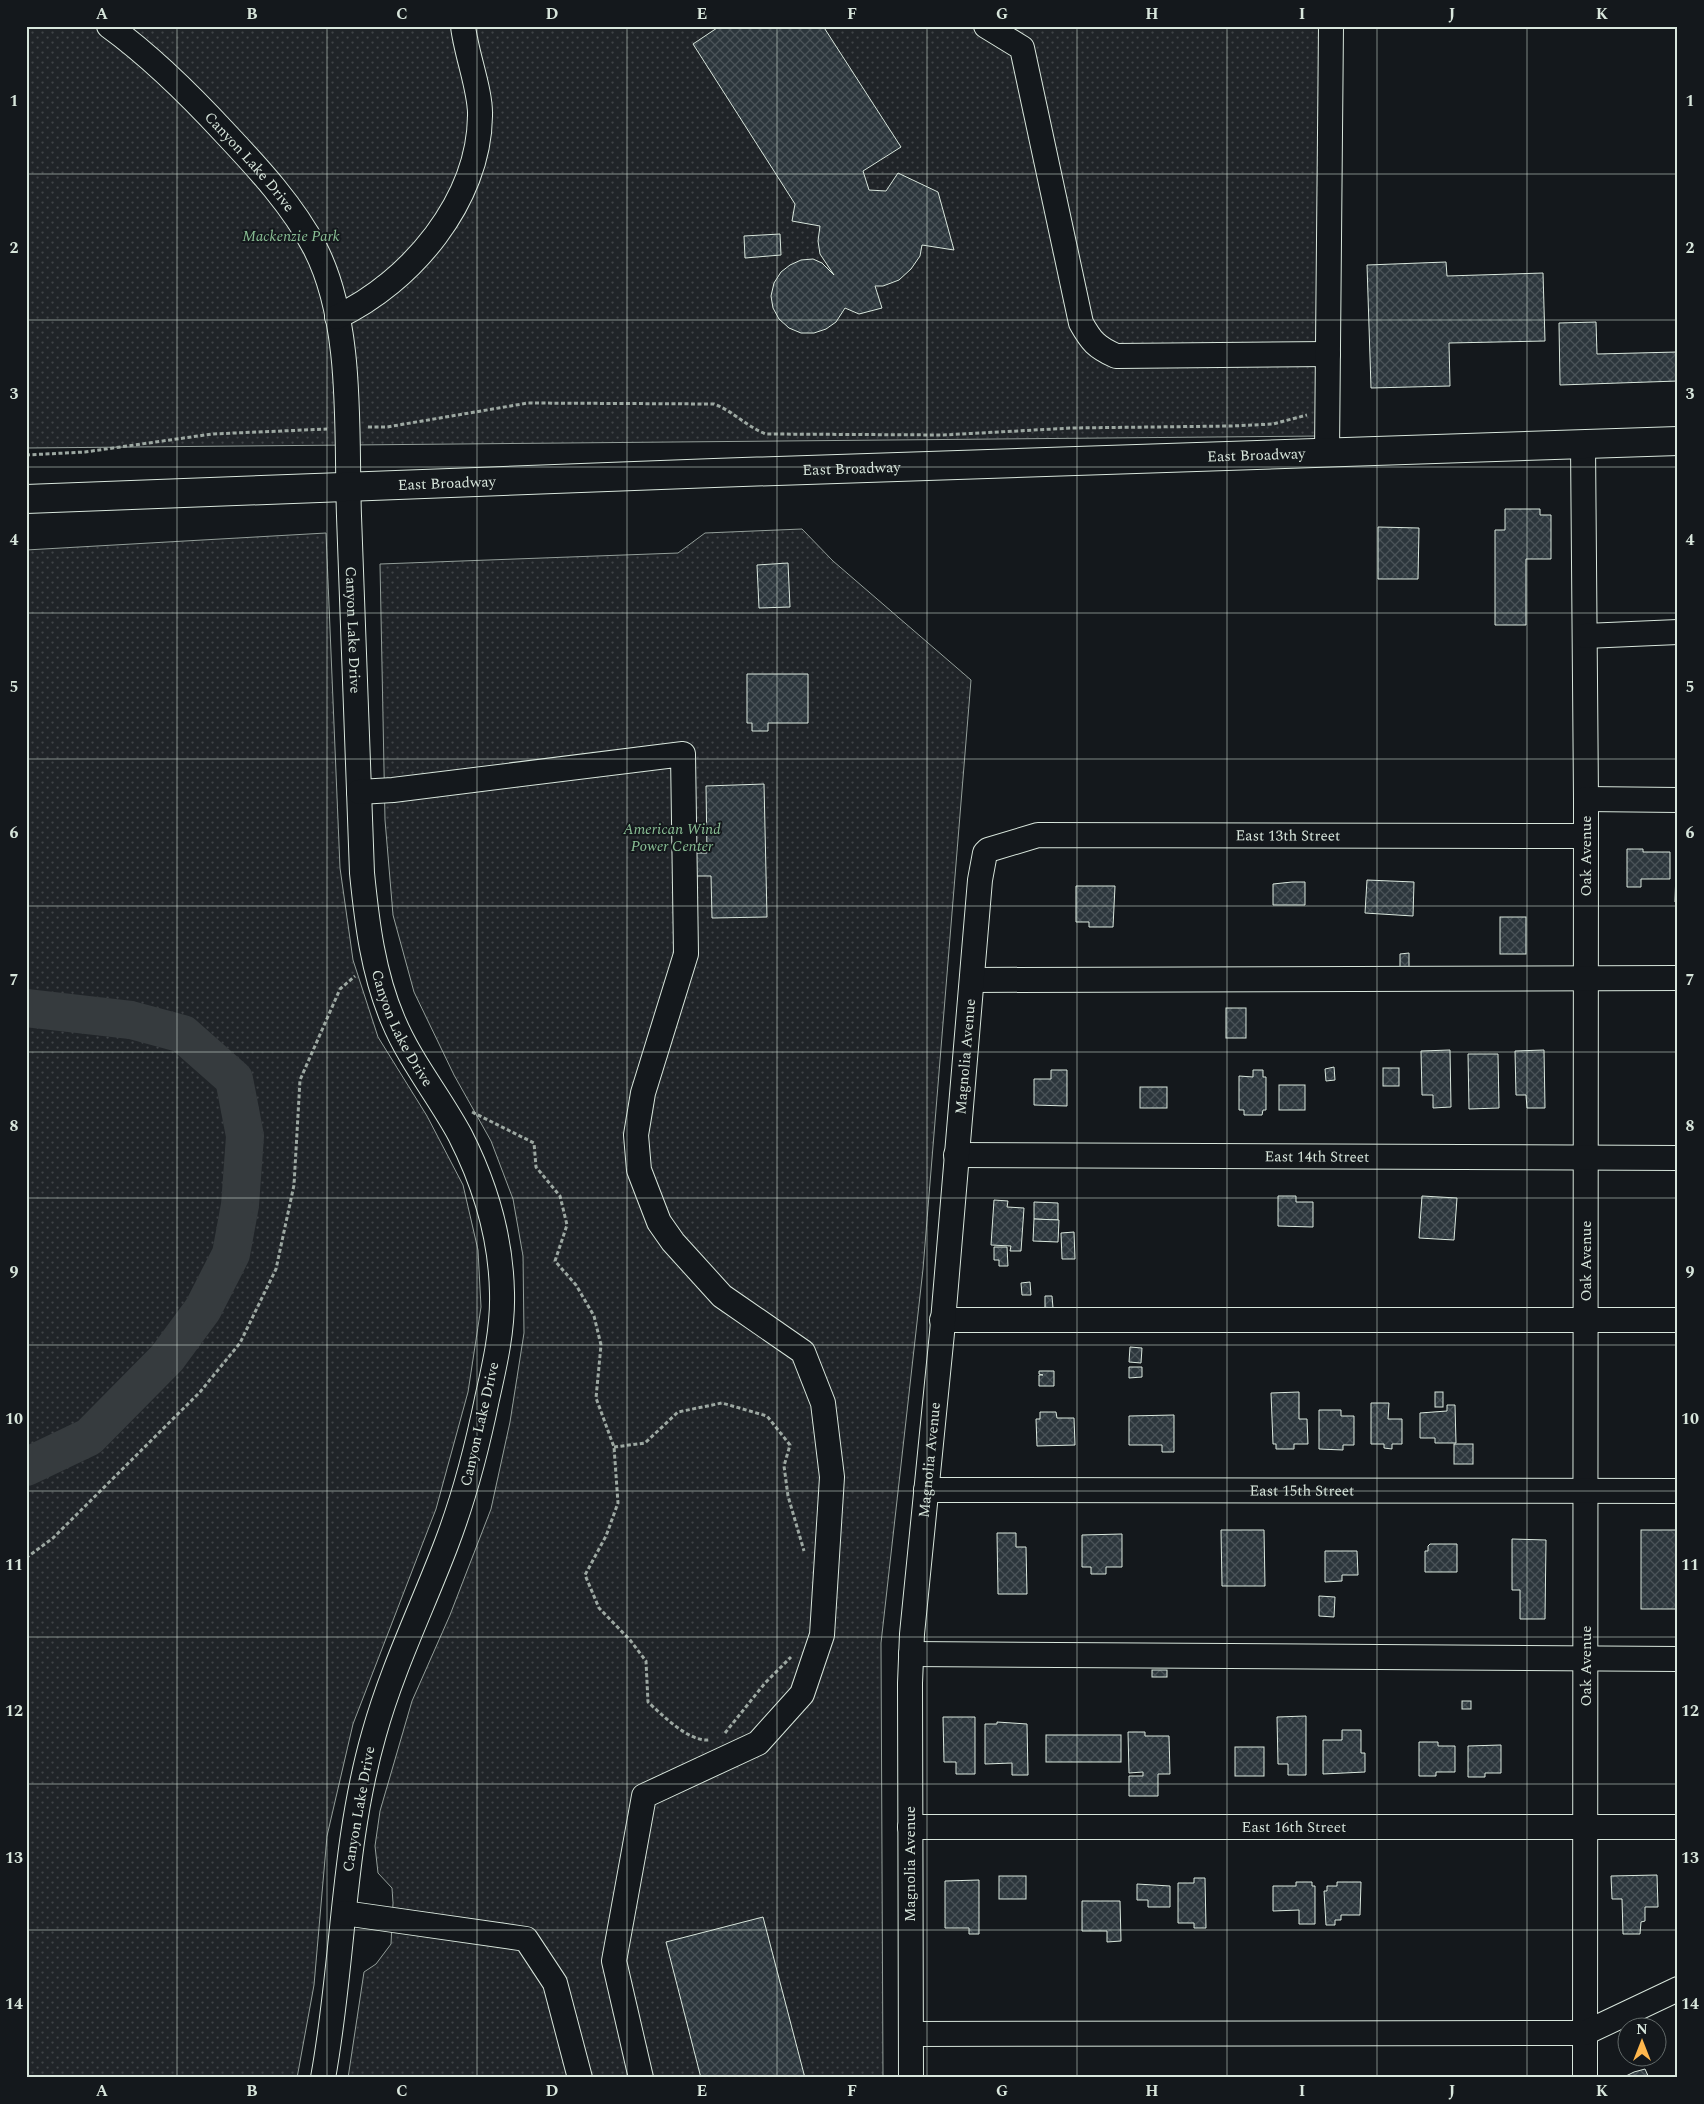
<svg xmlns="http://www.w3.org/2000/svg" width="1704" height="2104" viewBox="0 0 1704 2104" font-family="Spectral,serif">
<style>
.grass{fill:url(#grass-dots);stroke:#939e99}
.lines{fill:none;stroke-linecap:round;stroke-linejoin:round}
.river{stroke:#363b3e;stroke-width:38}
.building{fill:url(#building-cross-hatch);stroke:#d8e6dc}
.minor-casing{stroke:#d8e6dc;stroke-width:26}
.major-casing{stroke:#d8e6dc;stroke-width:30}
.path{stroke:#9da8a2;stroke-width:3;stroke-dasharray:4 2.5;stroke-linecap:butt}
.minor{stroke:#14181c;stroke-width:24}
.major{stroke:#14181c;stroke-width:28}
.grid{fill:none;stroke:#d8e6dc;stroke-width:1;stroke-opacity:0.55}
.labels{text-anchor:middle;dominant-baseline:central;stroke-width:4;stroke-linejoin:round;paint-order:stroke}
.street-label{font-size:15px;fill:#d8e6dc;stroke:#14181c}
.park-label{font-size:15px;font-style:italic;fill:#8ac095;stroke:#14181c}
.neatline{fill:none;stroke:#d8e6dc;stroke-width:2}
.grid-label{font-size:16px;text-anchor:middle;font-weight:bold;fill:#d8e6dc}
</style>
<defs>
<pattern id="grass-dots" width="8" height="8" patternUnits="userSpaceOnUse" patternTransform="scale(1.25)"><rect width="8" height="8" fill="#202428"/><path d="M2 2h.1M6 6h.1" fill="none" stroke="#404447" stroke-width="1.8" stroke-linecap="round"/></pattern>
<pattern id="building-cross-hatch" width="8" height="8" patternUnits="userSpaceOnUse" patternTransform="scale(1.25)"><rect width="8" height="8" fill="#2c363c"/><path d="M0 0l8 8M0 8l8-8" fill="none" stroke="#4a5358"/></pattern>
</defs>
<rect width="100%" height="100%" fill="#14181c"/>
<g class="grass">
<path d="M 26,26 L 1321,26 L 1322,436 L 26,448 Z"/>
<path d="M 802,529 L 833,561 L 971,680 L 923,1269 L 881,1643 L 883,2078 L 348,2078 L 364,1972 L 376,1964 L 391,1944 L 393,1903 L 392,1888 L 378,1873 L 375,1846 L 380,1811 L 412,1701 L 450,1615 L 491,1509 L 510,1422 L 524,1333 L 523,1256 L 513,1199 L 491,1141 L 454,1075 L 414,992 L 393,915 L 385,820 L 380,564 L 678,553 L 705,533 Z"/>
<path d="M 326,533 L 340,868 L 353,960 L 378,1037 L 427,1116 L 463,1185 L 478,1250 L 481,1307 L 468,1392 L 436,1509 L 353,1724 L 327,1836 L 314,1985 L 297,2078 L 26,2078 L 26,550 Z"/>
</g>
<g class="lines">
<path class="river" d="M 26,1008 L 131,1020 L 183,1034 L 234,1079 L 245,1136 L 240,1205 L 231,1254 L 203,1309 L 167,1358 L 89,1437 L 26,1467"/>
</g>
<g class="building">
<path d="M 720,26 L 823,26 L 901,147 L 863,171 L 869,190 L 886,191 L 898,173 L 938,192 L 954,250 L 922,245 L 920,256 L 911,269 L 899,280 L 883,286 L 875,286 L 882,308 L 859,314 L 845,308 L 836,322 L 826,329 L 814,333 L 801,333 L 789,328 L 779,319 L 773,308 L 771,296 L 774,283 L 781,272 L 790,265 L 801,260 L 813,259 L 822,263 L 834,275 L 820,254 L 818,241 L 820,226 L 792,221 L 795,204 L 693,44 Z"/>
<path d="M 780,234 L 781,255 L 745,258 L 744,236 Z"/>
<path d="M 1446,262 L 1447,276 L 1543,273 L 1545,341 L 1449,343 L 1450,386 L 1371,388 L 1367,265 Z"/>
<path d="M 1596,322 L 1597,354 L 1677,352 L 1678,381 L 1560,385 L 1559,323 Z"/>
<path d="M 1505,509 L 1540,509 L 1540,515 L 1551,515 L 1551,559 L 1526,559 L 1526,625 L 1495,625 L 1495,530 L 1505,530 Z"/>
<path d="M 1378,527 L 1419,528 L 1418,579 L 1378,579 Z"/>
<path d="M 788,563 L 790,607 L 759,608 L 757,565 Z"/>
<path d="M 747,674 L 808,674 L 808,723 L 768,723 L 768,731 L 752,731 L 752,723 L 747,723 Z"/>
<path d="M 764,784 L 767,917 L 712,918 L 711,876 L 694,876 L 694,853 L 707,853 L 706,786 Z"/>
<path d="M 1627,849 L 1643,849 L 1643,852 L 1670,852 L 1670,879 L 1641,879 L 1641,887 L 1627,887 Z"/>
<path d="M 1676,870 L 1678,870 L 1678,902 L 1675,902 Z"/>
<path d="M 1367,880 L 1414,882 L 1413,916 L 1365,913 Z"/>
<path d="M 1292,882 L 1305,882 L 1305,905 L 1273,905 L 1273,884 Z"/>
<path d="M 1076,886 L 1115,886 L 1113,927 L 1089,927 L 1089,922 L 1076,922 Z"/>
<rect x="1500" y="917" width="26" height="37"/>
<path d="M 1409,953 L 1409,967 L 1400,967 L 1400,954 Z"/>
<rect x="1226" y="1008" width="20" height="30"/>
<path d="M 1450,1050 L 1451,1107 L 1433,1108 L 1433,1095 L 1422,1095 L 1421,1051 Z"/>
<path d="M 1544,1050 L 1545,1108 L 1527,1108 L 1526,1095 L 1516,1095 L 1515,1051 Z"/>
<path d="M 1468,1054 L 1498,1054 L 1499,1108 L 1469,1109 Z"/>
<path d="M 1334,1067 L 1335,1080 L 1326,1081 L 1325,1069 Z"/>
<rect x="1383" y="1068" width="16" height="18"/>
<path d="M 1051,1070 L 1067,1070 L 1067,1106 L 1034,1105 L 1034,1079 L 1051,1079 Z"/>
<path d="M 1253,1070 L 1263,1070 L 1263,1077 L 1266,1077 L 1266,1110 L 1263,1110 L 1262,1115 L 1244,1115 L 1244,1110 L 1239,1110 L 1239,1076 L 1253,1077 Z"/>
<rect x="1279" y="1085" width="26" height="25"/>
<rect x="1140" y="1087" width="27" height="21"/>
<path d="M 1278,1196 L 1296,1196 L 1296,1202 L 1313,1202 L 1313,1227 L 1278,1226 Z"/>
<path d="M 1422,1196 L 1457,1198 L 1454,1240 L 1419,1238 Z"/>
<path d="M 994,1200 L 1008,1201 L 1007,1207 L 1024,1208 L 1021,1251 L 1010,1251 L 1011,1246 L 991,1245 Z"/>
<path d="M 1034,1202 L 1058,1203 L 1058,1220 L 1034,1219 Z"/>
<path d="M 1034,1219 L 1059,1220 L 1058,1242 L 1033,1241 Z"/>
<path d="M 1074,1232 L 1075,1259 L 1062,1259 L 1061,1233 Z"/>
<path d="M 994,1247 L 1007,1247 L 1008,1266 L 999,1266 L 999,1260 L 994,1260 Z"/>
<path d="M 1030,1282 L 1031,1295 L 1022,1295 L 1021,1283 Z"/>
<path d="M 1045,1296 L 1052,1296 L 1053,1308 L 1045,1308 Z"/>
<path d="M 1130,1347 L 1142,1348 L 1141,1363 L 1129,1362 Z"/>
<path d="M 1129,1367 L 1142,1367 L 1142,1377 L 1129,1378 Z"/>
<path d="M 1039,1371 L 1054,1371 L 1054,1386 L 1039,1386 L 1039,1375 L 1043,1375 L 1039,1374 Z"/>
<path d="M 1299,1392 L 1299,1419 L 1307,1419 L 1308,1444 L 1294,1444 L 1294,1449 L 1276,1449 L 1276,1444 L 1273,1444 L 1271,1393 Z"/>
<rect x="1435" y="1392" width="8" height="15"/>
<path d="M 1371,1403 L 1389,1403 L 1388,1419 L 1402,1419 L 1402,1444 L 1392,1444 L 1392,1449 L 1384,1448 L 1384,1444 L 1371,1444 Z"/>
<path d="M 1447,1405 L 1455,1405 L 1456,1443 L 1435,1443 L 1435,1438 L 1420,1438 L 1420,1413 L 1447,1411 Z"/>
<path d="M 1319,1410 L 1341,1410 L 1341,1416 L 1354,1416 L 1354,1445 L 1343,1445 L 1343,1450 L 1319,1449 Z"/>
<path d="M 1040,1412 L 1056,1412 L 1057,1418 L 1074,1418 L 1075,1445 L 1037,1446 L 1036,1419 L 1040,1419 Z"/>
<path d="M 1174,1415 L 1174,1452 L 1162,1452 L 1162,1445 L 1129,1445 L 1129,1416 Z"/>
<rect x="1454" y="1444" width="19" height="20"/>
<path d="M 1221,1530 L 1264,1530 L 1265,1586 L 1222,1586 Z"/>
<rect x="1641" y="1530" width="37" height="79"/>
<path d="M 997,1533 L 1016,1533 L 1016,1547 L 1026,1547 L 1027,1594 L 998,1594 Z"/>
<path d="M 1122,1534 L 1122,1567 L 1106,1567 L 1106,1574 L 1091,1574 L 1091,1567 L 1082,1567 L 1082,1535 Z"/>
<path d="M 1512,1539 L 1546,1540 L 1545,1619 L 1520,1619 L 1520,1590 L 1512,1590 Z"/>
<path d="M 1430,1544 L 1457,1544 L 1457,1572 L 1425,1572 L 1425,1551 L 1428,1551 L 1428,1546 Z"/>
<path d="M 1325,1551 L 1357,1551 L 1358,1575 L 1342,1575 L 1342,1581 L 1325,1582 Z"/>
<path d="M 1319,1596 L 1335,1597 L 1334,1617 L 1319,1616 Z"/>
<rect x="1152" y="1670" width="15" height="7"/>
<rect x="1462" y="1701" width="9" height="8"/>
<path d="M 1306,1716 L 1306,1775 L 1288,1775 L 1288,1764 L 1278,1764 L 1277,1717 Z"/>
<path d="M 943,1717 L 975,1717 L 975,1774 L 956,1774 L 956,1762 L 944,1762 Z"/>
<path d="M 997,1722 L 1027,1724 L 1028,1775 L 1012,1775 L 1012,1763 L 985,1764 L 985,1724 L 997,1724 Z"/>
<path d="M 1342,1730 L 1361,1730 L 1361,1753 L 1365,1753 L 1365,1772 L 1323,1774 L 1323,1740 L 1342,1740 Z"/>
<path d="M 1128,1732 L 1145,1732 L 1145,1736 L 1169,1736 L 1170,1774 L 1158,1774 L 1158,1796 L 1129,1796 L 1129,1776 L 1143,1776 L 1143,1772 L 1129,1773 Z"/>
<rect x="1046" y="1735" width="75" height="27"/>
<path d="M 1419,1742 L 1438,1742 L 1438,1746 L 1455,1746 L 1455,1772 L 1436,1772 L 1436,1776 L 1419,1776 Z"/>
<path d="M 1501,1745 L 1501,1773 L 1485,1773 L 1485,1777 L 1468,1777 L 1468,1746 Z"/>
<rect x="1235" y="1747" width="29" height="29"/>
<path d="M 1657,1875 L 1658,1907 L 1645,1907 L 1645,1921 L 1641,1922 L 1640,1934 L 1623,1934 L 1622,1899 L 1612,1899 L 1611,1876 Z"/>
<rect x="999" y="1876" width="27" height="23"/>
<path d="M 1194,1878 L 1205,1878 L 1206,1928 L 1194,1928 L 1194,1923 L 1178,1923 L 1178,1883 L 1194,1883 Z"/>
<path d="M 979,1880 L 979,1934 L 969,1934 L 969,1928 L 945,1928 L 945,1881 Z"/>
<path d="M 1296,1882 L 1312,1882 L 1312,1886 L 1315,1886 L 1315,1924 L 1299,1924 L 1299,1910 L 1273,1911 L 1273,1886 L 1296,1886 Z"/>
<path d="M 1337,1882 L 1361,1882 L 1360,1915 L 1341,1915 L 1341,1920 L 1335,1920 L 1335,1925 L 1326,1925 L 1324,1891 L 1327,1891 L 1327,1886 L 1337,1886 Z"/>
<path d="M 1137,1884 L 1170,1886 L 1170,1907 L 1148,1907 L 1148,1900 L 1137,1900 Z"/>
<path d="M 1082,1901 L 1120,1901 L 1121,1941 L 1107,1942 L 1107,1931 L 1082,1931 Z"/>
<path d="M 763,1917 L 805,2078 L 701,2078 L 666,1942 Z"/>
<path d="M 1645,2069 L 1649,2078 L 1622,2078 L 1634,2072 Z"/>
</g>
<g class="lines">
<defs>
<g id="minor">
<path id="s1" d="M 109,26 C 153,58 190,95 226,134 C 259,169 293,206 315,248 C 354,324 346,433 349,516 C 353,635 358,754 362,873 C 367,923 373,973 393,1020 C 410,1061 439,1096 460,1135 C 485,1184 501,1238 502,1293 C 503,1328 495,1364 487,1399 C 477,1448 464,1498 446,1545 C 422,1608 392,1669 374,1734 C 342,1846 344,1963 323,2078"/>
<path d="M 986,26 L 1022,48 L 1081,323 C 1091,341 1096,347 1116,356 L 1328,354"/>
<path d="M 337,317 C 411,282 479,201 480,116 C 481,91 466,54 463,26"/>
<path d="M 1583,444 L 1586,799 L 1585,2078"/>
<path d="M 1327,453 L 1331,26"/>
<path d="M 1585,636 L 1678,632"/>
<path d="M 359,792 L 393,790 L 683,754 L 686,954 L 643,1093 L 636,1135 L 639,1170 L 659,1222 L 673,1242 L 722,1296 L 803,1352 L 823,1403 L 832,1477 L 822,1635 L 802,1694 L 758,1743 L 644,1796 L 614,1961 L 641,2078"/>
<path d="M 1586,799 L 1678,800"/>
<path d="M 972,980 L 1678,978"/>
<path id="s2" d="M 956,1155 L 1678,1158"/>
<path d="M 942,1320 L 1678,1320"/>
<path id="s3" d="M 926,1490 L 1678,1491"/>
<path d="M 911,1654 L 1678,1659"/>
<path id="s4" d="M 910,1827 L 1678,1827"/>
<path d="M 344,1913 L 526,1939 L 555,1983 L 580,2078"/>
<path d="M 911,2034 L 1585,2033 L 1678,1989"/>
<path id="s5" d="M 911,2078 L 910,1683 L 912,1634 L 942,1333 L 980,880 L 985,853 L 988,850 L 1038,835 L 1586,836"/>
</g>
<g id="major">
<path id="s6" d="M 26,499 L 714,473 L 1678,441"/>
</g>
</defs>
<use href="#minor" class="minor-casing"/>
<use href="#major" class="major-casing"/>
<g class="path">
<path d="M 368,427 L 387,427 L 528,403 L 714,404 C 733,411 747,427 766,434 L 943,435 L 1072,428 L 1232,426 L 1273,424 L 1307,415"/>
<path d="M 26,455 L 85,452 L 212,434 L 327,429"/>
<path d="M 472,1112 L 534,1143 L 536,1167 L 560,1196 L 567,1225 L 555,1261 L 576,1285 L 594,1316 L 601,1345 L 596,1398 L 614,1447 L 618,1503 L 606,1536 L 585,1575 L 599,1608 L 630,1640 L 646,1661 L 648,1702 C 662,1715 689,1742 709,1740"/>
<path d="M 614,1447 L 645,1443 L 678,1412 L 722,1403 L 767,1416 L 790,1445 L 784,1466 L 788,1496 L 804,1551"/>
<path d="M 26,1558 L 53,1538 L 200,1392 L 240,1343 L 276,1269 L 294,1185 L 300,1080 L 340,989 L 355,976"/>
<path d="M 725,1733 L 765,1683 L 791,1657"/>
</g>
<use href="#minor" class="minor"/>
<use href="#major" class="major"/>
</g>
<path class="grid" d="M 177,26 L 177,2078M 327,26 L 327,2078M 477,26 L 477,2078M 627,26 L 627,2078M 777,26 L 777,2078M 927,26 L 927,2078M 1077,26 L 1077,2078M 1227,26 L 1227,2078M 1377,26 L 1377,2078M 1527,26 L 1527,2078M 26,174 L 1678,174M 26,320 L 1678,320M 26,467 L 1678,467M 26,613 L 1678,613M 26,759 L 1678,759M 26,906 L 1678,906M 26,1052 L 1678,1052M 26,1198 L 1678,1198M 26,1345 L 1678,1345M 26,1491 L 1678,1491M 26,1637 L 1678,1637M 26,1784 L 1678,1784M 26,1930 L 1678,1930"/>
<g class="labels">
<g class="street-label">
<text stroke="none"><textPath href="#s1" startOffset="196">Canyon Lake Drive</textPath></text>
<text stroke="none"><textPath href="#s6" startOffset="1231">East Broadway</textPath></text>
<text stroke="none"><textPath href="#s6" startOffset="826">East Broadway</textPath></text>
<text stroke="none"><textPath href="#s6" startOffset="421">East Broadway</textPath></text>
<text stroke="none"><textPath href="#s1" startOffset="691">Canyon Lake Drive</textPath></text>
<text stroke="none"><textPath href="#s5" startOffset="1535">East 13th Street</textPath></text>
<text transform="translate(1586 856) rotate(-90)">Oak Avenue</text>
<text stroke="none"><textPath href="#s1" startOffset="1096">Canyon Lake Drive</textPath></text>
<text stroke="none"><textPath href="#s5" startOffset="1024">Magnolia Avenue</textPath></text>
<text stroke="none"><textPath href="#s2" startOffset="361">East 14th Street</textPath></text>
<text transform="translate(1586 1261) rotate(-90)">Oak Avenue</text>
<text transform="translate(480 1424) rotate(-77)">Canyon Lake Drive</text>
<text stroke="none"><textPath href="#s5" startOffset="619">Magnolia Avenue</textPath></text>
<text stroke="none"><textPath href="#s3" startOffset="376">East 15th Street</textPath></text>
<text transform="translate(1586 1666) rotate(-90)">Oak Avenue</text>
<text transform="translate(359 1809) rotate(-80)">Canyon Lake Drive</text>
<text stroke="none"><textPath href="#s4" startOffset="384">East 16th Street</textPath></text>
<text transform="translate(910 1864) rotate(-90)">Magnolia Avenue</text>
</g>
<g class="park-label">
<text x="291" y="236">Mackenzie Park</text>
<text x="672" y="829">American Wind<tspan x="672" dy="17">Power Center</tspan></text>
</g>
</g>
<rect width="1704" height="2104" fill="none" stroke="#14181c" stroke-width="55"/>
<g transform="translate(1642 2042)"><circle r="24" fill="#14181c" stroke="#626a69"/>
<path d="M0-4L9 19L0 12L-9 19Z" fill="#ffb74d"/>
<text y="-8" font-size="14" font-weight="bold" text-anchor="middle" fill="#d8e6dc">N</text>
</g>
<rect x="28" y="28" width="1648" height="2048" class="neatline"/>
<g class="grid-label">
<text x="102" y="19">A</text>
<text x="252" y="19">B</text>
<text x="402" y="19">C</text>
<text x="552" y="19">D</text>
<text x="702" y="19">E</text>
<text x="852" y="19">F</text>
<text x="1002" y="19">G</text>
<text x="1152" y="19">H</text>
<text x="1302" y="19">I</text>
<text x="1452" y="19">J</text>
<text x="1602" y="19">K</text>
<text x="14" y="106">1</text>
<text x="1690" y="106">1</text>
<text x="14" y="253">2</text>
<text x="1690" y="253">2</text>
<text x="14" y="399">3</text>
<text x="1690" y="399">3</text>
<text x="14" y="545">4</text>
<text x="1690" y="545">4</text>
<text x="14" y="692">5</text>
<text x="1690" y="692">5</text>
<text x="14" y="838">6</text>
<text x="1690" y="838">6</text>
<text x="14" y="985">7</text>
<text x="1690" y="985">7</text>
<text x="14" y="1131">8</text>
<text x="1690" y="1131">8</text>
<text x="14" y="1277">9</text>
<text x="1690" y="1277">9</text>
<text x="14" y="1424">10</text>
<text x="1690" y="1424">10</text>
<text x="14" y="1570">11</text>
<text x="1690" y="1570">11</text>
<text x="14" y="1716">12</text>
<text x="1690" y="1716">12</text>
<text x="14" y="1863">13</text>
<text x="1690" y="1863">13</text>
<text x="14" y="2009">14</text>
<text x="1690" y="2009">14</text>
<text x="102" y="2096">A</text>
<text x="252" y="2096">B</text>
<text x="402" y="2096">C</text>
<text x="552" y="2096">D</text>
<text x="702" y="2096">E</text>
<text x="852" y="2096">F</text>
<text x="1002" y="2096">G</text>
<text x="1152" y="2096">H</text>
<text x="1302" y="2096">I</text>
<text x="1452" y="2096">J</text>
<text x="1602" y="2096">K</text>
</g>
</svg>
